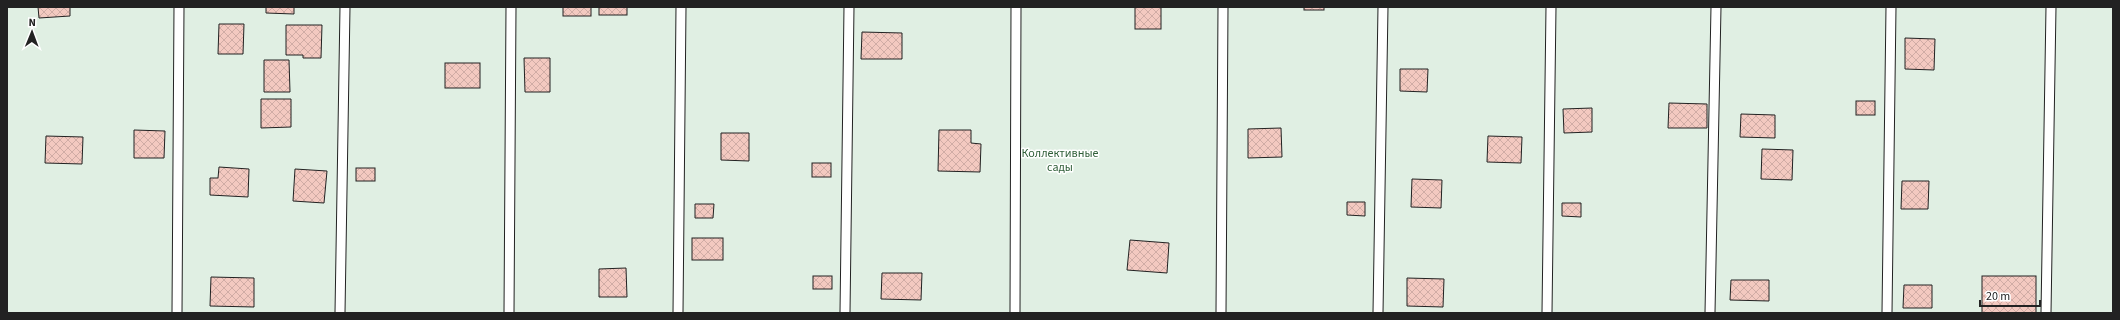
<svg xmlns="http://www.w3.org/2000/svg" width="2120" height="320" viewBox="0 0 2120 320" font-family="'Source Sans 3',sans-serif">
<style>
.garden{fill:#e0efe3;stroke:#6f6f6f}
.building{fill:url(#building-cross-hatch);stroke:#222}
.lines{fill:none;stroke-linecap:round;stroke-linejoin:round}
.service-casing{stroke:#222;stroke-width:11}
.service{stroke:#fff;stroke-width:9}
.labels{text-anchor:middle;dominant-baseline:central;stroke-width:3;stroke-linejoin:round;paint-order:stroke}
.park-label{font-size:12px;fill:#2f5e38;stroke:#fff}
</style>
<defs>
<pattern id="building-cross-hatch" width="8" height="8" patternUnits="userSpaceOnUse"><rect width="8" height="8" fill="#f3c9c0"/><path d="M0 0l8 8M0 8l8-8" fill="none" stroke="#d0aca5"/></pattern>
</defs>
<rect width="100%" height="100%" fill="#fff"/>
<rect class="garden" x="7" y="7" width="2106" height="306"/>
<g class="building">
<path d="M 38,7 L 70,7 L 70,16 L 39,18 Z"/>
<path d="M 266,7 L 294,7 L 294,14 L 266,13 Z"/>
<rect x="563" y="7" width="28" height="9"/>
<rect x="599" y="7" width="28" height="8"/>
<rect x="1135" y="7" width="26" height="22"/>
<rect x="1304" y="7" width="20" height="3"/>
<path d="M 219,24 L 244,24 L 243,54 L 218,54 Z"/>
<path d="M 286,25 L 322,25 L 321,58 L 303,58 L 303,55 L 286,55 Z"/>
<path d="M 862,32 L 902,33 L 902,59 L 861,59 Z"/>
<path d="M 1905,38 L 1935,39 L 1934,70 L 1905,69 Z"/>
<path d="M 524,58 L 550,58 L 550,92 L 525,92 Z"/>
<path d="M 264,60 L 289,60 L 290,92 L 264,92 Z"/>
<rect x="445" y="63" width="35" height="25"/>
<path d="M 1400,69 L 1428,69 L 1427,92 L 1400,91 Z"/>
<path d="M 261,99 L 291,99 L 291,127 L 261,128 Z"/>
<rect x="1856" y="101" width="19" height="14"/>
<path d="M 1669,103 L 1707,104 L 1707,128 L 1668,128 Z"/>
<path d="M 1592,108 L 1592,132 L 1564,133 L 1563,109 Z"/>
<path d="M 1741,114 L 1775,115 L 1775,138 L 1740,137 Z"/>
<path d="M 1281,128 L 1282,157 L 1248,158 L 1248,129 Z"/>
<path d="M 134,130 L 165,131 L 164,158 L 134,158 Z"/>
<path d="M 939,130 L 971,130 L 971,143 L 981,144 L 980,172 L 938,171 Z"/>
<path d="M 721,133 L 749,133 L 749,161 L 721,160 Z"/>
<path d="M 46,136 L 83,137 L 82,164 L 45,163 Z"/>
<path d="M 1488,136 L 1522,137 L 1521,163 L 1487,162 Z"/>
<path d="M 1762,149 L 1793,150 L 1792,180 L 1761,179 Z"/>
<rect x="812" y="163" width="19" height="14"/>
<path d="M 219,167 L 249,169 L 248,197 L 210,195 L 210,178 L 218,178 Z"/>
<rect x="356" y="168" width="19" height="13"/>
<path d="M 295,169 L 327,171 L 324,203 L 293,201 Z"/>
<path d="M 1412,179 L 1442,180 L 1441,208 L 1411,207 Z"/>
<path d="M 1902,181 L 1929,181 L 1928,209 L 1901,209 Z"/>
<path d="M 1347,202 L 1365,202 L 1365,216 L 1347,215 Z"/>
<path d="M 1562,203 L 1581,203 L 1581,217 L 1562,216 Z"/>
<path d="M 695,204 L 714,204 L 713,218 L 695,218 Z"/>
<rect x="692" y="238" width="31" height="22"/>
<path d="M 1130,240 L 1169,243 L 1167,273 L 1127,270 Z"/>
<path d="M 626,268 L 627,297 L 599,297 L 599,269 Z"/>
<path d="M 882,273 L 922,273 L 921,300 L 881,299 Z"/>
<rect x="813" y="276" width="19" height="13"/>
<rect x="1982" y="276" width="54" height="37"/>
<path d="M 211,277 L 254,278 L 254,307 L 210,306 Z"/>
<path d="M 1407,278 L 1444,279 L 1443,307 L 1407,306 Z"/>
<path d="M 1731,280 L 1769,280 L 1769,301 L 1730,300 Z"/>
<path d="M 1904,285 L 1932,285 L 1932,308 L 1903,308 Z"/>
</g>
<g class="lines">
<defs>
<g id="service">
<path d="M 177,313 L 179,7"/>
<path d="M 340,313 L 345,7"/>
<path d="M 509,313 L 511,7"/>
<path d="M 678,313 L 681,7"/>
<path d="M 845,313 L 849,7"/>
<path d="M 1015,313 L 1016,7"/>
<path d="M 1221,313 L 1223,7"/>
<path d="M 1378,313 L 1383,7"/>
<path d="M 1547,313 L 1551,7"/>
<path d="M 1710,313 L 1716,7"/>
<path d="M 1887,313 L 1891,7"/>
<path d="M 2046,313 L 2051,7"/>
</g>
</defs>
<use href="#service" class="service-casing"/>
<use href="#service" class="service"/>
</g>
<g class="labels">
<g class="park-label">
<text x="1060" y="153">Коллективные<tspan x="1060" dy="14">сады</tspan></text>
</g>
</g>
<rect width="2120" height="320" fill="none" stroke="#222222" stroke-width="16"/>
<g transform="translate(32 32) rotate(1)" stroke="#ffffff" stroke-width="3" paint-order="stroke">
<path d="M0-3L7 15L0 10L-7 15Z" fill="#222222"/>
<text y="-6" font-size="11" font-weight="bold" text-anchor="middle" fill="#222222">N</text>
</g>
<path d="M1980 300v6h60v-6" fill="none" stroke="#222222" stroke-width="2"/>
<text x="1986" y="300" font-size="12" fill="#222222" stroke="#ffffff" stroke-width="3" paint-order="stroke">20 m</text>
</svg>
